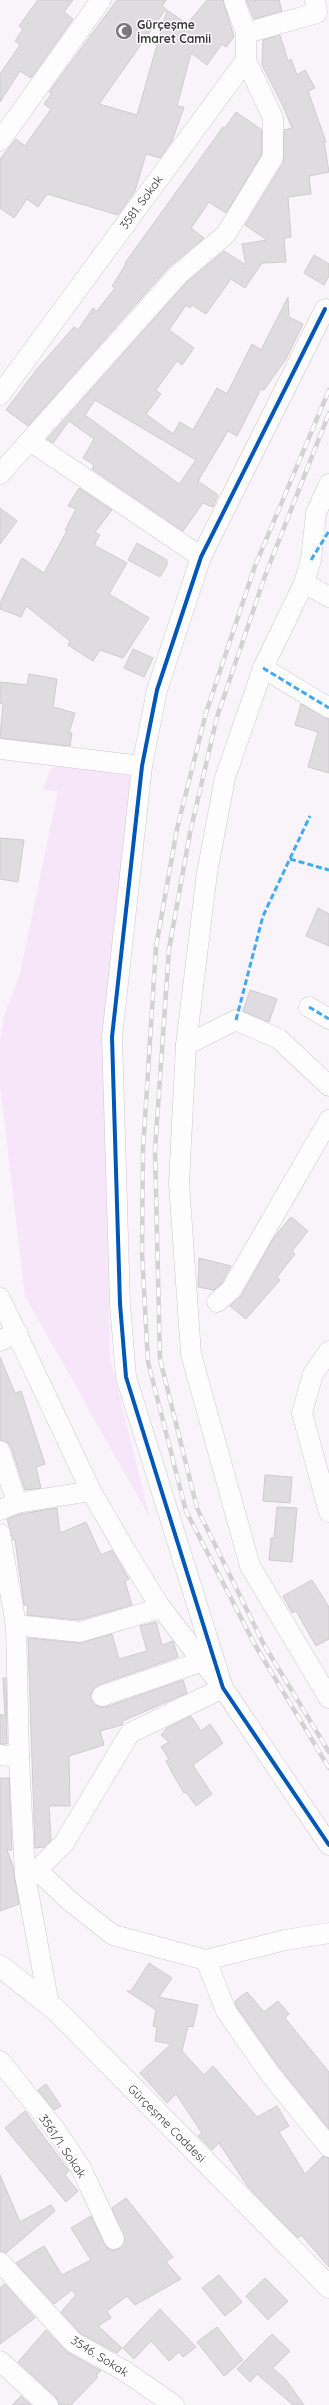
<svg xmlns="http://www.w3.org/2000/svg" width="329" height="2405" viewBox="0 0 329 2405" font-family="Quicksand,sans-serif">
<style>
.green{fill:#f7e5f9}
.building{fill:#dfdce0;stroke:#cfcbcf;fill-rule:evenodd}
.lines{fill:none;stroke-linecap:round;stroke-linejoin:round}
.minor-casing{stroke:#ccc9cc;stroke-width:21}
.secondary-casing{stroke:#ccc9cc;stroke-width:23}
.minor{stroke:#fefdfe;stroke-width:20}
.secondary{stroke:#fefdfe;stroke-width:22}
.rail-casing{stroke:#d3d2d3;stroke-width:4.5}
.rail{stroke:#fff;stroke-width:3;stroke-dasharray:9;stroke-linecap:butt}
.quiet{stroke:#3fa9f5;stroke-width:3;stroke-dasharray:6 3;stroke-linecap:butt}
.cycleway-casing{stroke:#fff;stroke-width:6}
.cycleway{stroke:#0057b8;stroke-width:4}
.labels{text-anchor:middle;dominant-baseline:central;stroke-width:3;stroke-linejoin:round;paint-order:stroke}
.poi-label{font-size:12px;font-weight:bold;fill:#373538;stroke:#fff;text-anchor:start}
.street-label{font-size:12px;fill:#373538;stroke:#fff}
</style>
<rect width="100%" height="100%" fill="#f9f4f9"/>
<path class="green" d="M 63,763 L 132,774 L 105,1037 L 110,1358 L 150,1518 L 25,1296 L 0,1085 L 0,1043 L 4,1016 L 20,974 L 58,791 L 43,790 L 50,770 Z"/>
<g class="building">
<path d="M 38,0 L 73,0 L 64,12 L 73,19 L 31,78 L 20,71 L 0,102 L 0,74 L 20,45 L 15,41 L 23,29 L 19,26 Z"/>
<path d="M 117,0 L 166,0 L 162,6 L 166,9 L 99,104 L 137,115 L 167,10 L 187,24 L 207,0 L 223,0 L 234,37 L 226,47 L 222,44 L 207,65 L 191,53 L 177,106 L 184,107 L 172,141 L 160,158 L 146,154 L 135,191 L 118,215 L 47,194 L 38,207 L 27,199 L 14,218 L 0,208 L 0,159 L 16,139 L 25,146 L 51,109 L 44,104 L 52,93 L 49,92 Z"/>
<path d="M 246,0 L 279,0 L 282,11 L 254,19 Z"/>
<path d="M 280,35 L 288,61 L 291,59 L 297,75 L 305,70 L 315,88 L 308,91 L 326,142 L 324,142 L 329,172 L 309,176 L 311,194 L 288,197 L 291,237 L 284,238 L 286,262 L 262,263 L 245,288 L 231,279 L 206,314 L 192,305 L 190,308 L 186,305 L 169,330 L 194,348 L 182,365 L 177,361 L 156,390 L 161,394 L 146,414 L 173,434 L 180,422 L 193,430 L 217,388 L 227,394 L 252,344 L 261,350 L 288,297 L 289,317 L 303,324 L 286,359 L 264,390 L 261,389 L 237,436 L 228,431 L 198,481 L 218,495 L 213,507 L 203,503 L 183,531 L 92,469 L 94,465 L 83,458 L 94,439 L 69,421 L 53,443 L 47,439 L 186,283 L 224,251 L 246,265 L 242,244 L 267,240 L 245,225 L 283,163 L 284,130 L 292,128 L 283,106 L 262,65 L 263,40 ZM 95,400 L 196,460 L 179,484 L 85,415 Z"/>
<path d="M 236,112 L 262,130 L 262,154 L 226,213 L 209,202 L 191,228 L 204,238 L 169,267 L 28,426 L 6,410 L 37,369 L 74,327 L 78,330 L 93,308 L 97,311 L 115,288 L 112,286 L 126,264 L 125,263 L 223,127 L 225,128 Z"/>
<path d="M 314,255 L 329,264 L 329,276 L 324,285 L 304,273 Z"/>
<path d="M 79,488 L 112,510 L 95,532 L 100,535 L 94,545 L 127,563 L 109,594 L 149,618 L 123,658 L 100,650 L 93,661 L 68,645 L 70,641 L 26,606 L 21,617 L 0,609 L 0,603 L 22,558 L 44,573 L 67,531 L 65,530 L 76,509 L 68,506 Z"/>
<path d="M 0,508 L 17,521 L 0,544 Z"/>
<path d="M 137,543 L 167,560 L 167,565 L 160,577 L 128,560 Z"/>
<path d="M 133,649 L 153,658 L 144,677 L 124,668 Z"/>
<path d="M 29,674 L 57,679 L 53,707 L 75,713 L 69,733 L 72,733 L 70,746 L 0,738 L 3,704 L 0,703 L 0,682 L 27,685 Z"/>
<path d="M 301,704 L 329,719 L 329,773 L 308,767 L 318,732 L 295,725 Z"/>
<path d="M 0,838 L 24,840 L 18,882 L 0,879 Z"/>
<path d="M 318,908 L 329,914 L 329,946 L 306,936 Z"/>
<path d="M 250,990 L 277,999 L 269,1022 L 243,1011 Z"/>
<path d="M 291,1217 L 308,1231 L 292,1251 L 295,1254 L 277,1277 L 280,1280 L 246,1319 L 230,1306 L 241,1296 L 275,1236 Z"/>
<path d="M 199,1258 L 231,1266 L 222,1283 L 214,1290 L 198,1287 Z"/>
<path d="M 0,1357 L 15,1393 L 21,1391 L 45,1464 L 36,1467 L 41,1488 L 25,1490 L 11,1447 L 7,1442 L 0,1440 Z"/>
<path d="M 265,1475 L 292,1477 L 290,1503 L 263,1501 Z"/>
<path d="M 277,1507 L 297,1508 L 292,1562 L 269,1560 L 271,1538 L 274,1538 Z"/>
<path d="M 57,1508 L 60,1533 L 86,1522 L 101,1555 L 112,1550 L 129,1579 L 125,1581 L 132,1605 L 79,1620 L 27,1615 L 28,1605 L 24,1605 L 15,1540 L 13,1540 L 7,1519 L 20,1514 Z"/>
<path d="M 312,1580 L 329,1607 L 329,1639 L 316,1646 L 296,1611 L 292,1613 L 283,1596 Z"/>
<path d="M 156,1622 L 162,1645 L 173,1641 L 178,1657 L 98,1685 L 91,1693 L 91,1700 L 99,1707 L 106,1707 L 183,1680 L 187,1693 L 123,1721 L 122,1725 L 100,1731 L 104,1745 L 69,1756 L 70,1806 L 49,1806 L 51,1840 L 44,1847 L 35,1848 L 28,1638 L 79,1643 L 112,1634 L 119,1659 L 147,1651 L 140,1626 Z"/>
<path d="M 3,1678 L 6,1678 L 7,1744 L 0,1744 L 0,1715 L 5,1715 Z"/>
<path d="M 191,1716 L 201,1731 L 210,1724 L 223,1743 L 193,1765 L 212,1794 L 196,1806 L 186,1792 L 184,1793 L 174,1776 L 166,1761 L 169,1759 L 161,1747 L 169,1742 L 161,1735 L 167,1728 Z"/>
<path d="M 0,1778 L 9,1778 L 12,1850 L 7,1850 L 13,1866 L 19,1904 L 0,1911 Z"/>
<path d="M 149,1963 L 172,1978 L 159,1997 L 198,2005 L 193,2027 L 188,2026 L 182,2051 L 204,2075 L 213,2066 L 257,2117 L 277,2106 L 289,2126 L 279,2132 L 305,2174 L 323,2156 L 329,2158 L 329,2267 L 301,2235 L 298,2238 L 248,2187 L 219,2143 L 212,2150 L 198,2136 L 202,2133 L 176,2094 L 167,2103 L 140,2073 L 171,2044 L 155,2041 L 157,2027 L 153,2026 L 156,2010 L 127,1991 L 131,1991 Z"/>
<path d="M 247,1992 L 264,2012 L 278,2001 L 289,2014 L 285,2018 L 329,2072 L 329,2129 L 279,2067 L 236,2006 L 235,2001 Z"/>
<path d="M 46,2084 L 61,2106 L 54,2110 L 38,2090 Z"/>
<path d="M 25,2111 L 69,2171 L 65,2175 L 78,2191 L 66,2202 L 5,2128 Z"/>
<path d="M 0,2175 L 20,2222 L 51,2205 L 55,2211 L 6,2253 L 0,2251 Z"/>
<path d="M 126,2198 L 173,2257 L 166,2262 L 181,2279 L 135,2305 L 127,2296 L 107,2311 L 111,2318 L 98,2326 L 122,2348 L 117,2353 L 80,2333 L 61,2312 L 76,2295 L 72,2290 L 54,2304 L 16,2263 L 44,2246 L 62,2275 L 91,2260 L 71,2228 L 91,2216 L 107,2248 L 113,2250 L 119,2249 L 125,2240 L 112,2208 Z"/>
<path d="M 219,2275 L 242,2302 L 225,2316 L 202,2288 Z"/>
<path d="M 265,2278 L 288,2301 L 268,2320 L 246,2296 Z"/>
<path d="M 5,2284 L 35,2318 L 0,2344 L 0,2288 Z"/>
<path d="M 160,2309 L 196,2347 L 183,2357 L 179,2352 L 169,2361 L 151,2341 L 134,2359 L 123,2348 Z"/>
<path d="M 217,2327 L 243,2360 L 224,2376 L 197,2342 Z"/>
<path d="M 46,2330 L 67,2352 L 101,2371 L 96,2375 L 98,2377 L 71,2405 L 59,2405 L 56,2397 L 18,2362 Z"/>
<path d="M 272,2334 L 290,2351 L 273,2368 L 286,2380 L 304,2405 L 293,2405 L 257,2374 L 250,2382 L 237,2369 Z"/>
<path d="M 21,2396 L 31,2405 L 12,2405 Z"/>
</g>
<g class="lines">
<defs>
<g id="minor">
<path d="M 246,33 L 317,13 L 315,0"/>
<path d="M 0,141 L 101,0"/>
<path d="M 325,309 L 201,557 L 157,690 L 142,766 L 112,1037 L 120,1304 L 126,1377 L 223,1688 L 329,1845"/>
<path d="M 0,395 L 246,60 L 246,33 L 234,0"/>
<path d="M 30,441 L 201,557"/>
<path d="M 0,474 L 178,275 L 226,234 L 273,157 L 273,118 L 246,60"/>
<path d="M 329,484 L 316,513 L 311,560 L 304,583 L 263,668 L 225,778 L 207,873 L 186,1045 L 179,1183 L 191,1354 L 250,1566 L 329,1698"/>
<path d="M 304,583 L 329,597"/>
<path d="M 263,668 L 329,708"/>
<path d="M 0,749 L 142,766"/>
<path d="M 309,1007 L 329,1019"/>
<path d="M 186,1045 L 236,1020 L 279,1039 L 329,1086"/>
<path d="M 0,1298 L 91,1491 L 124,1548 L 159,1605 L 223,1688 L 130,1733 L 64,1843 L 37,1870 L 25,1875"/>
<path d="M 217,1302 L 231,1290 L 329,1120"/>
<path d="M 0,1341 L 17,1332"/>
<path d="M 329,1351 L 313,1374 L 302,1413 L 329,1512"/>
<path d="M 0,1451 L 17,1503"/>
<path d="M 0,1510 L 17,1503 L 91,1491"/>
<path d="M 0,1534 L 16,1625 L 19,1757 L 25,1875 L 49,2005"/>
<path d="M 16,1625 L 80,1632 L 161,1608"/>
<path d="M 102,1696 L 203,1661"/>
<path d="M 0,1755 L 19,1757"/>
<path d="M 37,1870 L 71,1902 L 113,1935 L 206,1960 L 285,1940 L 329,1933"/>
<path d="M 206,1960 L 226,2011 L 270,2074 L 329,2147"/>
<path d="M 0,2061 L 55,2129 L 81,2168 L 114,2239"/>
<path d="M 0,2262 L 73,2342 L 123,2370 L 174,2405"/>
<path d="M 0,2361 L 48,2405"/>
</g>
<path id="secondary" d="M 0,1966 L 56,2010 L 329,2287"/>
</defs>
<use href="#minor" class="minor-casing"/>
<use href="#secondary" class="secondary-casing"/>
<use href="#minor" class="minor"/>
<use href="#secondary" class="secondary"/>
<defs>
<g id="rail">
<path d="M 329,390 L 255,566 L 206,713 L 177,829 L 156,947 L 143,1150 L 142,1253 L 148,1362 L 186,1511 L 255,1645 L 329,1768"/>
<path d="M 329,413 L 265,576 L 217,717 L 190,833 L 169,949 L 155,1150 L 160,1359 L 197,1508 L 263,1643 L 329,1752"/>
</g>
</defs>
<use href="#rail" class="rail-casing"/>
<use href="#rail" class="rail"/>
<g class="quiet">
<path d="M 311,560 L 329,531"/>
<path d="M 263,668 L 329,708"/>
<path d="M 290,859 L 329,870"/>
<path d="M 309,1007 L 329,1019"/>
<path d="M 236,1020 L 263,916 L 310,816"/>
</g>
<defs>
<path id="cycleway" d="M 325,309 L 201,557 L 157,690 L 142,766 L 112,1037 L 120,1304 L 126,1377 L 223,1688 L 329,1845"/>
</defs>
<use href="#cycleway" class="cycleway-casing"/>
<use href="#cycleway" class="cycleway"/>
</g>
<defs>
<symbol id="mosque-disc" viewBox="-11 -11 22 22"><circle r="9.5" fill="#7b787c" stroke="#fff"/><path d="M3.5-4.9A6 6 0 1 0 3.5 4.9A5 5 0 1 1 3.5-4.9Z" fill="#fff"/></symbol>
</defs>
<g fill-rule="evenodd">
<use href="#mosque-disc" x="114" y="21" width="20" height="20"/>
</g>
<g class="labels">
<g class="poi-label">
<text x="137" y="24">Gürçeşme<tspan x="137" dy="14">İmaret Camii</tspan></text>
</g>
<g class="street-label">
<text transform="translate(141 202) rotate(-54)">3581. Sokak</text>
<text transform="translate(167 2123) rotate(45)">Gürçeşme Caddesi</text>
<text transform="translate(63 2146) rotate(56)">3561/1. Sokak</text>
<text transform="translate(100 2356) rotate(32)">3546. Sokak</text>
</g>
</g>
</svg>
